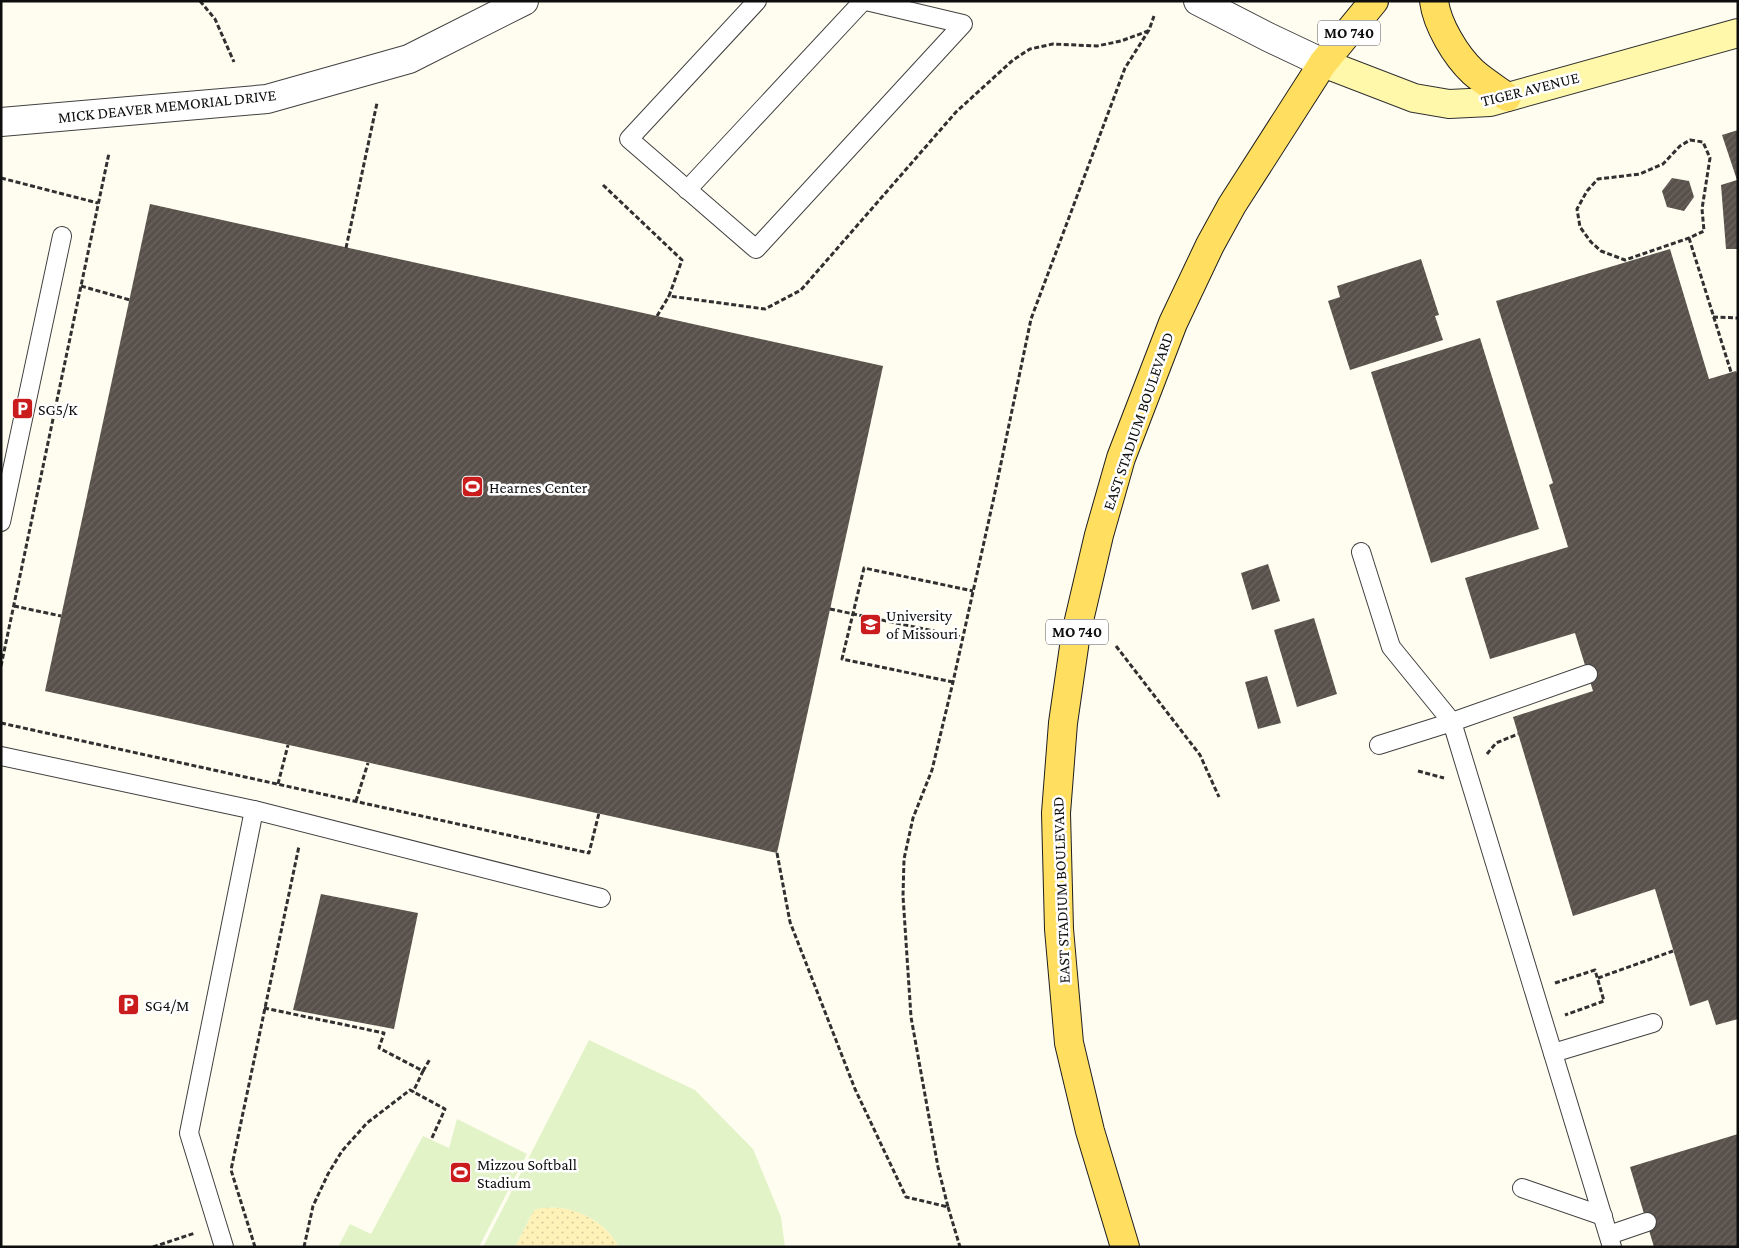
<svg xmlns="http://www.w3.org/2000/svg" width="1739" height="1248" viewBox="0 0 1739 1248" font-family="'Crimson Pro',serif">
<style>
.sand{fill:url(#sand-dots)}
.pitch{fill:#e3f3c8}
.building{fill:url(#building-hatch)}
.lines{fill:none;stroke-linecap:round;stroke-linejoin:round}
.lane-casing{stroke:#414141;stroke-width:20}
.street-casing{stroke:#414141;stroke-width:30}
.secondary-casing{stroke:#303030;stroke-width:30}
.primary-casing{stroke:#1f1f1f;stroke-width:30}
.path{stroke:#303030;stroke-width:3;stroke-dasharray:5 2.5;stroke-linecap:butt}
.lane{stroke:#fff;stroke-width:18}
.street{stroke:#fff;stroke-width:28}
.secondary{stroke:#fff8ab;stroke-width:28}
.primary{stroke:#ffde60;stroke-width:28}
.labels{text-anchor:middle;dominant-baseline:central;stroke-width:5;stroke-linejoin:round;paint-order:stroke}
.shield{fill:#fff;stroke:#565656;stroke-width:1}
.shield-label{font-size:15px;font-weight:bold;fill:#0e0e0e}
.street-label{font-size:16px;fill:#0e0e0e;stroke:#fff}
.poi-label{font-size:16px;fill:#0e0e0e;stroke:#fff;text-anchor:start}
</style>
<defs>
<pattern id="sand-dots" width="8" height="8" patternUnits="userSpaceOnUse" patternTransform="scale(1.25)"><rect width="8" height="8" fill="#fff2b8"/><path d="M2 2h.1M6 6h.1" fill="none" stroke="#d9ce9d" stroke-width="1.8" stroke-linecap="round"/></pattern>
<pattern id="building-hatch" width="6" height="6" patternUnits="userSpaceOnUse" patternTransform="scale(1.25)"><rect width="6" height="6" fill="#58504a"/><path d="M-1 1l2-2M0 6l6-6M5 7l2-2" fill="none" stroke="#6b6560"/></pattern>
</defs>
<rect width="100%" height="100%" fill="#fffdf0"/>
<path class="sand" d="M 543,1207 C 552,1208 562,1207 571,1210 C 590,1215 610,1229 619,1247 L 515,1247 L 534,1210 Z"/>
<g class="pitch">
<path d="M 589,1040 L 695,1090 L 753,1149 L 781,1217 L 785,1247 L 619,1247 C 604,1218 565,1201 534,1210 L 515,1247 L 483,1247 Z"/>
<path d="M 457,1119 L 527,1154 L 479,1247 L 338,1247 L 350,1224 L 371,1234 L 423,1136 L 449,1148 Z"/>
</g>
<g class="building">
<path d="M 1738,130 L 1738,249 L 1726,249 L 1721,185 L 1737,180 L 1722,135 Z"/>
<path d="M 1672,178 L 1689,181 L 1694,197 L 1684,211 L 1667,207 L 1662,191 Z"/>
<path d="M 150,204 L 883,366 L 777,853 L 45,691 Z"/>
<path d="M 1670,249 L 1709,379 L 1736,371 L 1738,375 L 1738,1019 L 1716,1025 L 1708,1000 L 1690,1006 L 1655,889 L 1573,916 L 1513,717 L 1593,691 L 1575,633 L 1490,659 L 1465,578 L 1568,547 L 1549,485 L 1553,483 L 1496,301 Z"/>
<path d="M 1421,259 L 1439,315 L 1435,316 L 1443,340 L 1350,370 L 1328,301 L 1340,297 L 1337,286 Z"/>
<path d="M 1480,338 L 1539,529 L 1431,563 L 1371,372 Z"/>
<path d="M 1268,564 L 1280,601 L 1252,610 L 1241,573 Z"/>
<path d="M 1314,618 L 1337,694 L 1297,707 L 1274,630 Z"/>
<path d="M 1267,676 L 1281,723 L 1258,729 L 1245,682 Z"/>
<path d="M 321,894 L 418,913 L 394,1029 L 293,1010 Z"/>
<path d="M 1738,1134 L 1738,1247 L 1654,1247 L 1630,1167 Z"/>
</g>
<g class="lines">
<defs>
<g id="lane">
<path d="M 757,1 L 629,139 L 756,249 L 963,24 L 866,1"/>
<path d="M 687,190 L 863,1"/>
<path d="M 1,522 L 62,236"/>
<path d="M 1361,552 L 1391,647 L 1452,722 L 1588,674"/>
<path d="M 1379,745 L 1452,722 L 1612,1247"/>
<path d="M 1,756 L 254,810 L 601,898"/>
<path d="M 1553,1053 L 1653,1023"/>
<path d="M 1522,1188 L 1603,1216"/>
<path d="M 1609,1235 L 1647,1222"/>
<path d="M 224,1247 L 189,1133 L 254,810"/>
</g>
<g id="street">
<path d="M 1198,1 L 1268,37 L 1323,63"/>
<path d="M 1,122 L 267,99 L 409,59 L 524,1"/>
</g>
<path id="secondary" d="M 1323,63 L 1414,98 L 1449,104 L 1490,102 L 1738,33"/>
<g id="primary">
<path d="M 1434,1 C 1437,25 1456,56 1473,72 C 1483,81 1496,89 1507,97"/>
<path d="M 1125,1247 L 1090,1131 L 1069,1043 L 1059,929 L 1056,813 L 1063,723 L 1076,633 L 1099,535 L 1121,458 L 1173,323 L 1210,245 L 1232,205 L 1323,63 L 1374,1"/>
</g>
</defs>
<use href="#lane" class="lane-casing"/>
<use href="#street" class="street-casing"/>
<use href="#secondary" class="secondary-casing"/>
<use href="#primary" class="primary-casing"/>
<g class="path">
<path d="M 200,1 L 215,19 L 234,62"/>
<path d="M 1690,140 L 1703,142 L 1710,158 L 1702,209 L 1704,231 L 1689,238 L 1625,260 L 1601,251 L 1591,242 L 1580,227 L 1577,209 L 1587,191 L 1598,179 L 1640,174 L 1663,164 L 1680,146 Z"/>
<path d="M 1,178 L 98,203"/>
<path d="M 603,185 L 682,260 L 669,296 L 765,309 L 801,290 L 956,112 L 1013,60 L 1030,49 L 1053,44 L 1097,46 L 1121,41 L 1148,31"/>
<path d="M 1689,238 L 1731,372"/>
<path d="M 346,248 L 377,103"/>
<path d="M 81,286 L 130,300"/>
<path d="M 657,316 L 669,296"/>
<path d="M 1713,317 L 1738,318"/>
<path d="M 14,606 L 61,616"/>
<path d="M 830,609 L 962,637"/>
<path d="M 1116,646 L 1200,755 L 1219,797"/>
<path d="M 1,666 L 109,153"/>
<path d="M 953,682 L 842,659 L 864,568 L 973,591"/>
<path d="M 1,723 L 589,853 L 599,813"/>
<path d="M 1487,754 L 1496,743 L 1518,734"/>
<path d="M 1418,771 L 1444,778"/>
<path d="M 278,784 L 288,745"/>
<path d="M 356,801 L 368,763"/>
<path d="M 777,853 L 790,922 L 855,1089 L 906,1197 L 948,1207 L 938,1167 L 911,1017 L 903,896 L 904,859 L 913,818 L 932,770 L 953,682 L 994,497 L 1031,319 L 1125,68 L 1149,30 L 1154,16"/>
<path d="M 1598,978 L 1673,951"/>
<path d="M 1555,983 L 1595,970 L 1604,1001 L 1565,1015"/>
<path d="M 264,1008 L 384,1033 L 379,1048 L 423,1071 L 413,1092"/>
<path d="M 423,1071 L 430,1059"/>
<path d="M 948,1207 L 960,1247"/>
<path d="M 153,1247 L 195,1233"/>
<path d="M 255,1247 L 231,1170 L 299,846"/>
<path d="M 304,1247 L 313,1206 L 328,1174 L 342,1151 L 367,1123 L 410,1090 L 445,1109 L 431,1140"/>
</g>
<use href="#lane" class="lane"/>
<use href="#street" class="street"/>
<use href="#secondary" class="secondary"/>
<use href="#primary" class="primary"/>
</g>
<defs>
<symbol id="parking-square" viewBox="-11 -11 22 22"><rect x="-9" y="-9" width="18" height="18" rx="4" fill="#ca1b1d" stroke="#fff"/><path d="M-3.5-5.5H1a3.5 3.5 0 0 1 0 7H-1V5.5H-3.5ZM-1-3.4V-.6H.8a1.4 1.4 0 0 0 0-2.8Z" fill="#fff"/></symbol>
<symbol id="stadium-square" viewBox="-11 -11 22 22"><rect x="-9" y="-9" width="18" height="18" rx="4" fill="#ca1b1d" stroke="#fff"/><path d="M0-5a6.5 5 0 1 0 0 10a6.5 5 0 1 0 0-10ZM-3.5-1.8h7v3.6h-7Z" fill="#fff"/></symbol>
<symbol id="university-square" viewBox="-11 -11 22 22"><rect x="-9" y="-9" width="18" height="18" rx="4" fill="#ca1b1d" stroke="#fff"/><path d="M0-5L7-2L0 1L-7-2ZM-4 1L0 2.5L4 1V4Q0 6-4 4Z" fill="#fff"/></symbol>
</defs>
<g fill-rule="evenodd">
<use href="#parking-square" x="10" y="396" width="25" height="25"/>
<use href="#stadium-square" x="460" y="474" width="25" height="25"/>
<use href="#university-square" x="858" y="612" width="25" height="25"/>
<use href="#parking-square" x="116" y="992" width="25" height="25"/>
<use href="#stadium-square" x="448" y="1160" width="25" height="25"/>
</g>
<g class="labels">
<g class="shield">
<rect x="1318" y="20.5" width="62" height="25" rx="4"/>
<rect x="1046" y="619.5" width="62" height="25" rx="4"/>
</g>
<g class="shield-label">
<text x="1349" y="33">MO 740</text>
<text x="1077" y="632">MO 740</text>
</g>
<g class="street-label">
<text transform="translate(1530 89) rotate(-14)">TIGER AVENUE</text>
<text transform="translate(167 106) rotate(-6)">MICK DEAVER MEMORIAL DRIVE</text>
<text transform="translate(1138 421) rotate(-71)">EAST STADIUM BOULEVARD</text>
<text transform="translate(1061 890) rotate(-92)">EAST STADIUM BOULEVARD</text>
</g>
<g class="poi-label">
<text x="38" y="409">SG5/K</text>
<text x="489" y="487">Hearnes Center</text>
<text x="886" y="615">University<tspan x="886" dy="18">of Missouri</tspan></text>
<text x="145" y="1005">SG4/M</text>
<text x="477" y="1164">Mizzou Softball<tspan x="477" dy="18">Stadium</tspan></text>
</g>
</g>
<rect width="1739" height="1248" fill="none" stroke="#0e0e0e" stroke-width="5"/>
</svg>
